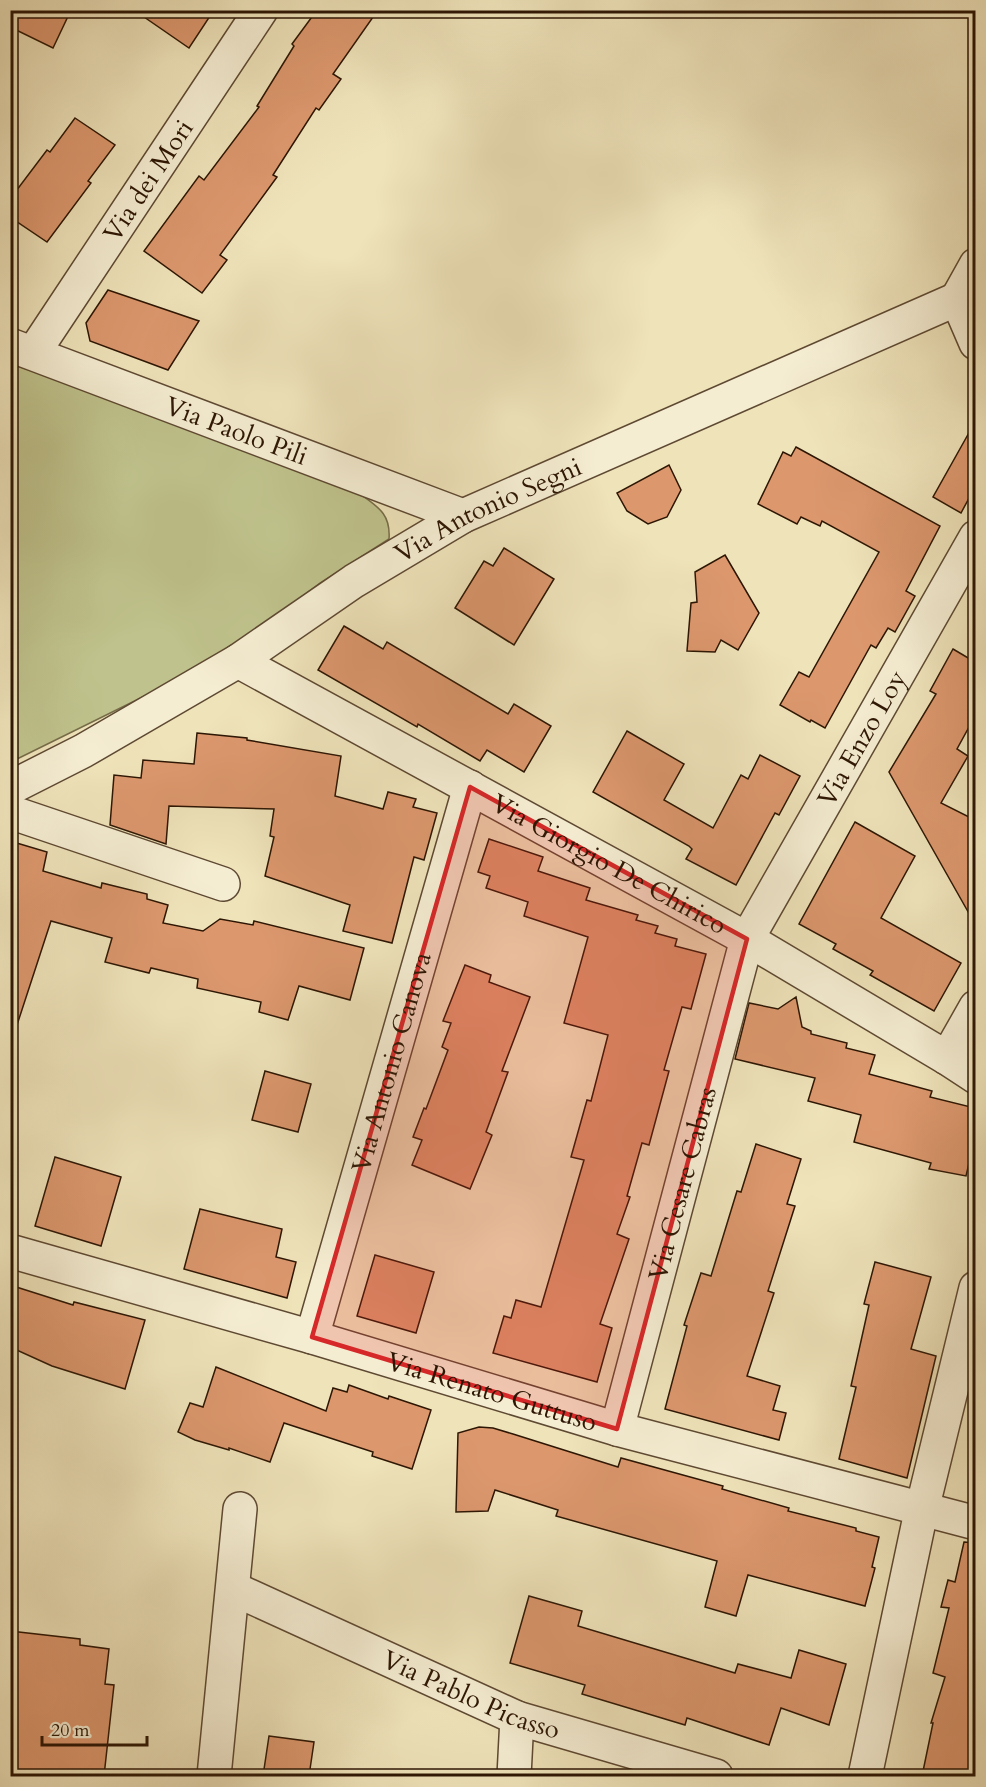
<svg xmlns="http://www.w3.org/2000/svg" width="986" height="1787" viewBox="0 0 986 1787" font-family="Cardo,serif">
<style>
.green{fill:#bfc28c;stroke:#766c48;stroke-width:1.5}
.building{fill:#dc976d;stroke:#2d1604;stroke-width:1.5}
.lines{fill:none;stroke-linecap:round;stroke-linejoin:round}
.street-casing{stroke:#5e4932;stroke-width:36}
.street{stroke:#f5edd2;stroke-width:33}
.marked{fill:#d62828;fill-opacity:0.2;stroke:#d62828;stroke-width:4.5;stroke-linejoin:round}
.labels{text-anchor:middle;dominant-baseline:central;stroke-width:5;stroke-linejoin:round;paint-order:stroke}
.street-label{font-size:26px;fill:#2d1604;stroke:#f5edd2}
</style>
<rect width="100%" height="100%" fill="#efe3ba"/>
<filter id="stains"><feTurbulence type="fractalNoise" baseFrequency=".00333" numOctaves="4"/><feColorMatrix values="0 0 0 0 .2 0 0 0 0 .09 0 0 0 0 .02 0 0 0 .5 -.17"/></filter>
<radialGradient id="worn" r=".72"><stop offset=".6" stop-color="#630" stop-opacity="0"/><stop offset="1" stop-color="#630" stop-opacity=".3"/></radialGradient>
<path class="green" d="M 11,364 L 100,393 L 356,491 C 376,506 391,512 389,539 L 320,583 L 234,648 L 165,686 L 11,762 Z"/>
<g class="building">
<path d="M 10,10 L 71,10 L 53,48 L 10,27 Z"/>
<path d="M 134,10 L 214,10 L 189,48 Z"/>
<path d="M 317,10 L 378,10 L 333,74 L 341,79 L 319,110 L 316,108 L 273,175 L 277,177 L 220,255 L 227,260 L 202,293 L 144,251 L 199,176 L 204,180 L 259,107 L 257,106 L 294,46 L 292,44 Z"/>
<path d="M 75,118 L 115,145 L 88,181 L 91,183 L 47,242 L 10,217 L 10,199 L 47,150 L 50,152 Z"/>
<path d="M 108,290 L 199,321 L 168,370 L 90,341 L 86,323 Z"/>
<path d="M 975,422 L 975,487 L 961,513 L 933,497 Z"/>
<path d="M 796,447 L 940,526 L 906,591 L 915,596 L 895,632 L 888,628 L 876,648 L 871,645 L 825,728 L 811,720 L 810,722 L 780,705 L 799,672 L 809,677 L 879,552 L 822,521 L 820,526 L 801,517 L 797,524 L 758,504 L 783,452 L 791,456 Z"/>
<path d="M 669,465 L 681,490 L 667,517 L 648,524 L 627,511 L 617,493 Z"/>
<path d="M 504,548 L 554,579 L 514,645 L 455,608 L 484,561 L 493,566 Z"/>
<path d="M 725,555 L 759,613 L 738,650 L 721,640 L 715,652 L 687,651 L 691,603 L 697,602 L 695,572 Z"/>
<path d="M 344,626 L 383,649 L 387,642 L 508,714 L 514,704 L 551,726 L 524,772 L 487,750 L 480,761 L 418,724 L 417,727 L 318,670 Z"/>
<path d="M 953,649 L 975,662 L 975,716 L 957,749 L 968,756 L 941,803 L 975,820 L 975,924 L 889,772 L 936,694 L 930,691 Z"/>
<path d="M 627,731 L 684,764 L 664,800 L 713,828 L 741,775 L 748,779 L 760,755 L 800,776 L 779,815 L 775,813 L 736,885 L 686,859 L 692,849 L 689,846 L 593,792 Z"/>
<path d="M 197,733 L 247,738 L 247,740 L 341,756 L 335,796 L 383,809 L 388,792 L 416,799 L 413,807 L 437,813 L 424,860 L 414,857 L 392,943 L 343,931 L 350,905 L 265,876 L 274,837 L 270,836 L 274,809 L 169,806 L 166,844 L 110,825 L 114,775 L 141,778 L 143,760 L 194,764 Z"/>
<path d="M 855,822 L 915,856 L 881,918 L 961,963 L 934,1011 L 870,975 L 873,971 L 833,949 L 836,944 L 799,924 Z"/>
<path d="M 489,839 L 543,857 L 538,871 L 590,888 L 586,900 L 638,915 L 636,920 L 658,926 L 655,933 L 677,939 L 675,946 L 706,954 L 691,1009 L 682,1007 L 664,1070 L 669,1071 L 649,1145 L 642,1143 L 627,1196 L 630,1197 L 617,1234 L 629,1239 L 600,1324 L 612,1328 L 597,1382 L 493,1353 L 504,1316 L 511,1318 L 516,1300 L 541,1307 L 584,1160 L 571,1157 L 587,1100 L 591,1101 L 608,1035 L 564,1023 L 588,937 L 524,916 L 528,902 L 486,888 L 490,876 L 478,872 Z"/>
<path d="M 10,841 L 47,852 L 43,871 L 101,888 L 102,883 L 147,894 L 147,899 L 168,905 L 163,923 L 203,931 L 220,919 L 253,925 L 254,921 L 364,948 L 350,1000 L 299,986 L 288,1020 L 259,1012 L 261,1002 L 197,988 L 198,979 L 151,968 L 149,973 L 105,962 L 112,938 L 51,921 L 16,1028 L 10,1027 Z"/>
<path d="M 465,965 L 491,975 L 489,982 L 530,997 L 502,1071 L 508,1072 L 486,1132 L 492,1135 L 470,1189 L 412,1165 L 422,1140 L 413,1137 L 424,1108 L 426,1109 L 448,1050 L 442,1047 L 451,1023 L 443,1021 Z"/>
<path d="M 796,997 L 802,1027 L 811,1031 L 811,1034 L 847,1043 L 846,1048 L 875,1055 L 869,1074 L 932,1091 L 930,1097 L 975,1108 L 975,1138 L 966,1176 L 929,1169 L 931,1163 L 854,1142 L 861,1115 L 808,1101 L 815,1078 L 735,1059 L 749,1003 L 778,1009 Z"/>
<path d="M 265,1071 L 311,1084 L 298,1132 L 252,1120 Z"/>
<path d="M 756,1144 L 801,1159 L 787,1204 L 795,1206 L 768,1291 L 774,1293 L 747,1376 L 780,1386 L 773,1410 L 786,1413 L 779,1440 L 665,1409 L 687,1326 L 684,1325 L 701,1273 L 711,1276 L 737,1191 L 741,1192 Z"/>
<path d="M 55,1157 L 121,1177 L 101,1246 L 35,1226 Z"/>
<path d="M 200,1209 L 282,1229 L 276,1257 L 296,1262 L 287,1298 L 184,1269 Z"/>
<path d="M 375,1255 L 434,1272 L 416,1333 L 357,1316 Z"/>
<path d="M 875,1262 L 931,1277 L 911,1349 L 936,1356 L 907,1478 L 839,1459 L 856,1387 L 851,1386 L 869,1305 L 864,1304 Z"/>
<path d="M 10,1285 L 73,1305 L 74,1302 L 145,1320 L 125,1389 L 52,1366 L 10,1347 Z"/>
<path d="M 216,1367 L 326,1411 L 333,1388 L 347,1392 L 349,1385 L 388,1399 L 389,1396 L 431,1410 L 412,1469 L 372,1456 L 373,1452 L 284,1423 L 270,1462 L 229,1448 L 229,1450 L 195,1440 L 178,1432 L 190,1403 L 203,1407 Z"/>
<path d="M 479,1427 L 493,1428 L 513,1434 L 618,1467 L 621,1458 L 723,1486 L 722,1489 L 789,1508 L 788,1511 L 856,1528 L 856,1531 L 879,1537 L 872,1567 L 875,1568 L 865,1606 L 748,1575 L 736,1616 L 705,1607 L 717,1561 L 556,1516 L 558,1510 L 495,1490 L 488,1511 L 456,1512 L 458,1433 Z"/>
<path d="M 964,1542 L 975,1543 L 975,1776 L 922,1776 L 933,1723 L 931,1723 L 945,1677 L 933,1673 L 949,1608 L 941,1607 L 948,1580 L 955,1582 Z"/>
<path d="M 529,1596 L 582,1611 L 578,1626 L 735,1673 L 738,1664 L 791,1678 L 799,1650 L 846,1664 L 829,1725 L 781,1708 L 769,1745 L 687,1718 L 685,1725 L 582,1694 L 585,1685 L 510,1663 Z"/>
<path d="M 10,1631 L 80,1639 L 80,1645 L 109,1649 L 105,1684 L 114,1685 L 104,1776 L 52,1776 L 10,1772 Z"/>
<path d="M 269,1736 L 314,1742 L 309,1776 L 263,1776 Z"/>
</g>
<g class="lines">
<defs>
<g id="street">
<path d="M 957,299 L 976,343"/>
<path d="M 957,299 L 976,265"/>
<path id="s1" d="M 10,345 L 463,516"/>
<path id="s2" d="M 34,352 L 261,10"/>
<path id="s3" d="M 238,661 L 747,939 L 947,1058 L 976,1077"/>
<path id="s4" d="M 10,788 L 83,751 L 238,661 L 354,581 L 463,516 L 957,299 L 976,294"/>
<path d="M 10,812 L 223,884"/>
<path d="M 947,1058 L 976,1007"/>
<path id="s5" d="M 10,1251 L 312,1337 L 617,1429 L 976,1523"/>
<path id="s6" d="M 312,1337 L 470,787"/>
<path id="s7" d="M 617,1429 L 747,939 L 976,537"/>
<path id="s8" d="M 234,1589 L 517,1718 L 716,1776"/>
<path d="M 214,1776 L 240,1509"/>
<path d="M 514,1776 L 517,1718"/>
<path d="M 865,1776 L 918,1526 L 976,1288"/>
</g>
</defs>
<use href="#street" class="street-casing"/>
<use href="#street" class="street"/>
</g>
<path class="marked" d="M 470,787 L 747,939 L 617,1429 L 312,1337 Z"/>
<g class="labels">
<g class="street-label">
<text stroke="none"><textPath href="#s2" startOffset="206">Via dei Mori</textPath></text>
<text stroke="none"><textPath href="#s1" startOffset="242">Via Paolo Pili</textPath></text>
<text stroke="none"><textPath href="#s4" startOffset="554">Via Antonio Segni</textPath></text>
<text stroke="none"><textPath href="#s7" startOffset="738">Via Enzo Loy</textPath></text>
<text stroke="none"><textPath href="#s3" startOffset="423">Via Giorgio De Chirico</textPath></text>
<text stroke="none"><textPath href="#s6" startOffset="286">Via Antonio Canova</textPath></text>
<text stroke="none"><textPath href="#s7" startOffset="254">Via Cesare Cabras</textPath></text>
<text stroke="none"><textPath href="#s5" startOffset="502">Via Renato Guttuso</textPath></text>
<text stroke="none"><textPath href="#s8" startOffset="260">Via Pablo Picasso</textPath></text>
</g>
</g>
<rect width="986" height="1787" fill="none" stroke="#efe3ba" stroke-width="36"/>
<rect x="12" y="12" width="962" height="1763" fill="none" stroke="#2d1604" stroke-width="3"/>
<rect x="18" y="18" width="950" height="1751" fill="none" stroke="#2d1604" stroke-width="1.5"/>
<path d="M42 1736v9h105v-9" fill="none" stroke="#2d1604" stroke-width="3"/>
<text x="51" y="1736" font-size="18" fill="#2d1604" stroke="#f5edd2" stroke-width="4.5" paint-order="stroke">20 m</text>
<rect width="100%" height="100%" filter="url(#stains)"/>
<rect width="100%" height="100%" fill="url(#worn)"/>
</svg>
